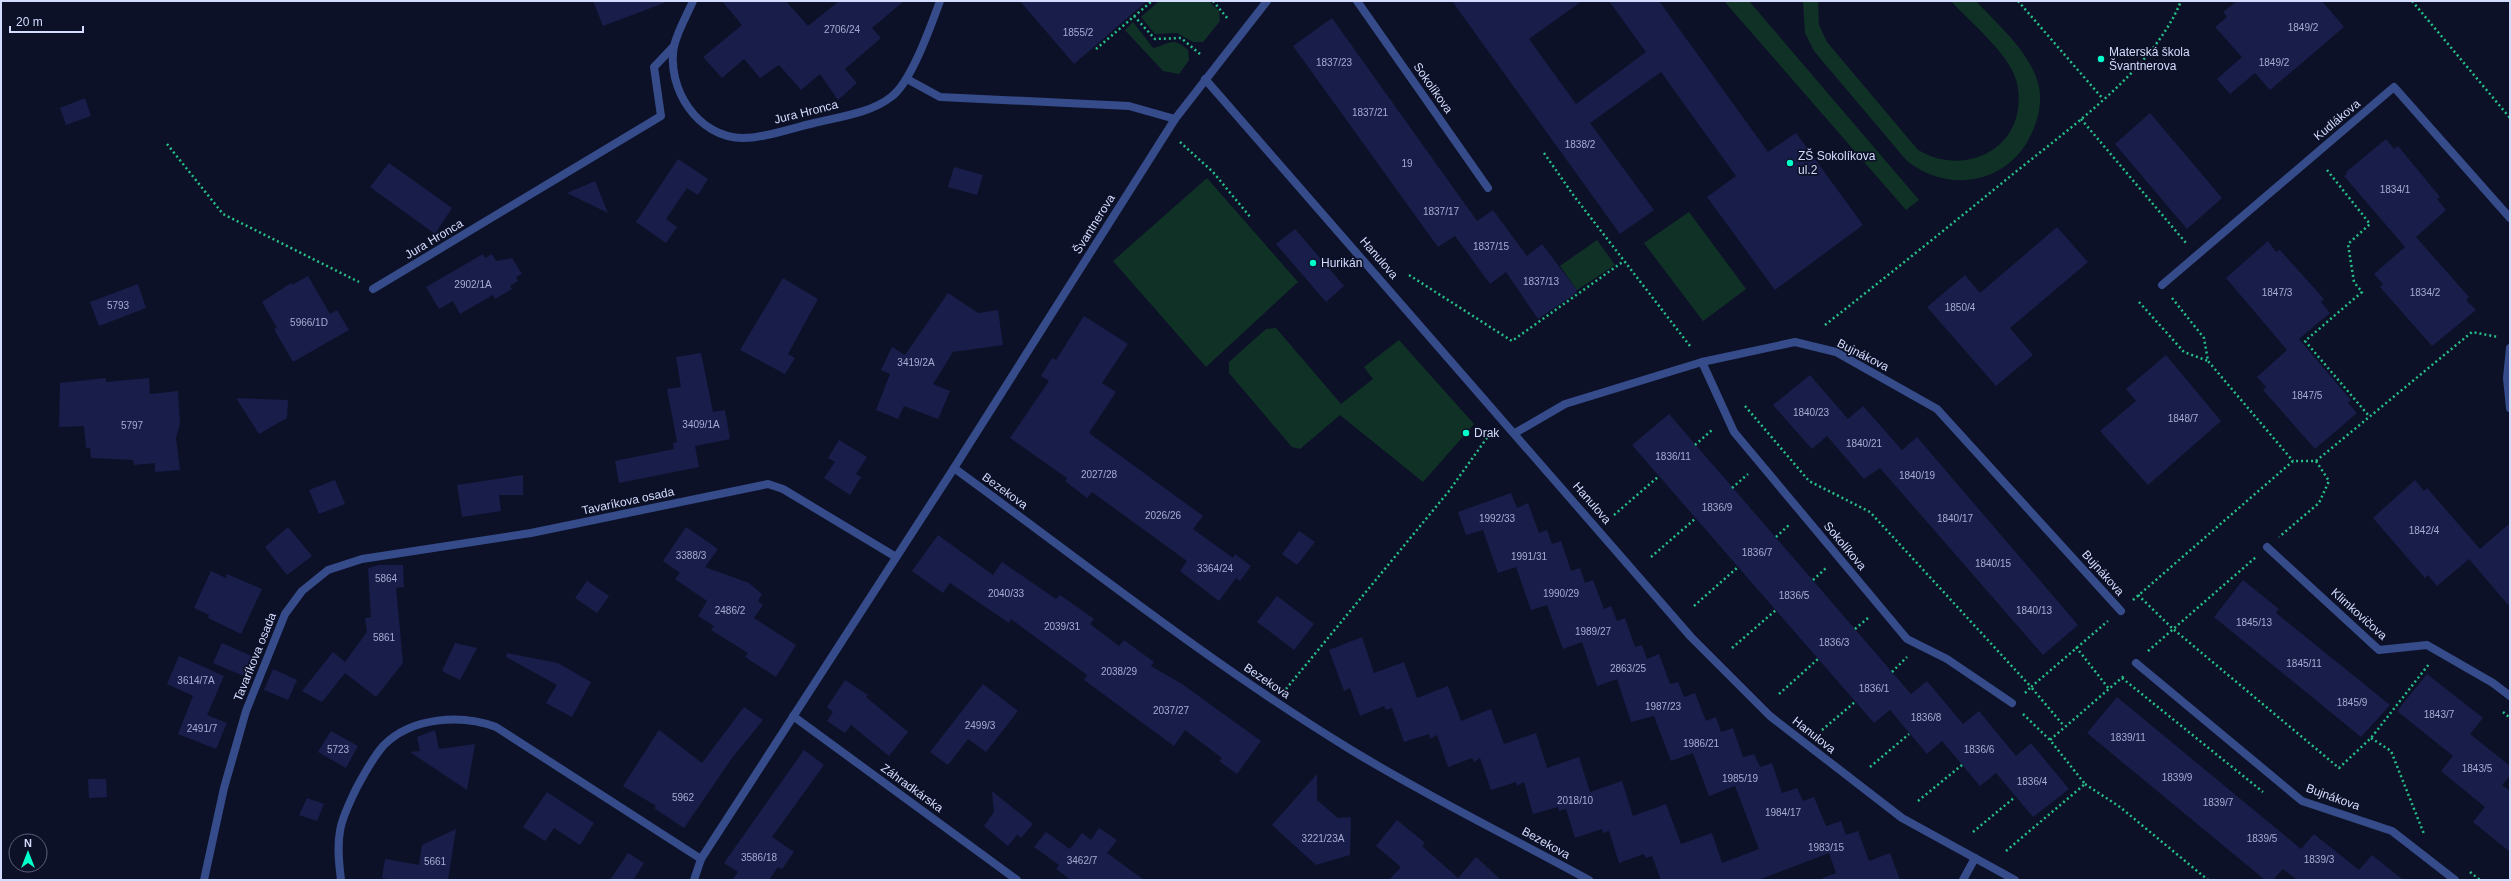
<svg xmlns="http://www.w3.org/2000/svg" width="2511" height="881" viewBox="0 0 2511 881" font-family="Helvetica,sans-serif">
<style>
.green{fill:#103226}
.building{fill:#181d4a}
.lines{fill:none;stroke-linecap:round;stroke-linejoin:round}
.path{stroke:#26c189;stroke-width:2.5;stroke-dasharray:2 3;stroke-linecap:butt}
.street{stroke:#354b8a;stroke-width:8}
.poi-dot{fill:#00ffcb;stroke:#0d1127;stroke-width:1.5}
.labels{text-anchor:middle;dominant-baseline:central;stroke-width:3.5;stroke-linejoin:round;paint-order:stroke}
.number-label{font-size:10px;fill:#a5acd2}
.poi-label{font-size:12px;fill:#d4dcff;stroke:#0d1127;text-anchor:start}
.street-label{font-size:12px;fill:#d4dcff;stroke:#0d1127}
</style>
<rect width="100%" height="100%" fill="#0d1127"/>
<g class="green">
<path d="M 1159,1 L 1209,1 L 1219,11 L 1220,21 L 1203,42 L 1193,42 L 1177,33 L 1155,34 L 1141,17 Z"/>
<path d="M 1724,1 L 1749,1 L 1919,200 L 1906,210 Z"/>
<path d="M 1803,1 L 1818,1 L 1819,25 L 1827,42 L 1918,150 C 1969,180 2030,144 2017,83 C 2011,55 1970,22 1951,1 L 1976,1 C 1998,25 2029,51 2038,83 C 2042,96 2040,112 2035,125 C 2016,181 1953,197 1907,161 L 1814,51 L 1805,33 Z"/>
<path d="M 1133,22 L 1153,48 C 1170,45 1171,35 1188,50 L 1189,60 L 1179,74 L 1163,71 L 1125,30 Z"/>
<path d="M 1207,178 L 1298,282 L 1206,367 L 1113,261 Z"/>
<path d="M 1689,212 L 1746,289 L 1703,321 L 1644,243 Z"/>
<path d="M 1597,240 L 1615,265 L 1577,290 L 1560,266 Z"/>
<path d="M 1276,328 L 1341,404 L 1373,379 L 1364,367 L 1399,340 L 1474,424 L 1423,482 L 1340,415 L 1300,449 L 1292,447 L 1229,373 L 1229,362 L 1266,329 Z"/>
</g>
<g class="building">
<path d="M 593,1 L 664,1 L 664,3 L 603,26 Z"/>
<path d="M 722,1 L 786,1 L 808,26 L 839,1 L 904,1 L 872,28 L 881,38 L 845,69 L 857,83 L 838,100 L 820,74 L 801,90 L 779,65 L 760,78 L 744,59 L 722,78 L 703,57 L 742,25 Z"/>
<path d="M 1020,1 L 1147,1 L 1074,64 Z"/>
<path d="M 1452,1 L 1582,1 L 1529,39 L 1576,104 L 1646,52 L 1609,1 L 1659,1 L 1768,152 L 1796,133 L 1863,225 L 1775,290 L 1707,197 L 1736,176 L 1661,72 L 1590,123 L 1654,210 L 1620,234 Z"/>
<path d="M 2237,1 L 2322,1 L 2344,27 L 2270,90 L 2255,73 L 2230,94 L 2217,79 L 2242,57 L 2215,27 L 2227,17 L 2223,12 Z"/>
<path d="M 1332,18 L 1477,221 L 1493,210 L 1527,256 L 1542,244 L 1577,290 L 1575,294 L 1538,319 L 1506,272 L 1490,284 L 1455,236 L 1438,247 L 1293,46 Z"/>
<path d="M 85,98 L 91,116 L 66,125 L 60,108 Z"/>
<path d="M 2150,113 L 2222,198 L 2187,229 L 2115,144 Z"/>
<path d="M 2386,139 L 2394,149 L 2398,146 L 2440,197 L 2437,199 L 2446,210 L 2416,237 L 2469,297 L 2466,300 L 2476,310 L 2432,346 L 2380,287 L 2383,284 L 2374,274 L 2405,247 L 2344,176 L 2347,174 L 2346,172 Z"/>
<path d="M 678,159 L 708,179 L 698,195 L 687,188 L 666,219 L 677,227 L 666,243 L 636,222 Z"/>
<path d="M 389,163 L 452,208 L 435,234 L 370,187 Z"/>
<path d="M 954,167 L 983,175 L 977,195 L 948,187 Z"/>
<path d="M 595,181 L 608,213 L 567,193 Z"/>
<path d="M 2057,227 L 2088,262 L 2010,328 L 2033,355 L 1996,386 L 1927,307 L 1965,275 L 1980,293 Z"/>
<path d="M 1295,229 L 1344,286 L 1326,302 L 1276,244 Z"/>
<path d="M 2268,241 L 2276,252 L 2280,250 L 2324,299 L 2321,302 L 2330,313 L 2299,339 L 2351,400 L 2348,403 L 2357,413 L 2315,449 L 2263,390 L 2266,387 L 2257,377 L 2287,350 L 2226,278 Z"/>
<path d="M 483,254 L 485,258 L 492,254 L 496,261 L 512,258 L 522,274 L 516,277 L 518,281 L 510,286 L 512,289 L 495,299 L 493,295 L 460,314 L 453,301 L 439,309 L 426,287 Z"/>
<path d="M 308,276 L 330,314 L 337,310 L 349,330 L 293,362 L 274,329 L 277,328 L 262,302 L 291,283 L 292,285 Z"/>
<path d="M 783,278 L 818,299 L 788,354 L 795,358 L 785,374 L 740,350 Z"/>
<path d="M 138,284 L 146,308 L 99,326 L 90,302 Z"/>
<path d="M 948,293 L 978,313 L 998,310 L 1003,345 L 953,352 L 933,384 L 950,391 L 938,419 L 904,406 L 898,419 L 876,410 L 890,374 L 881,370 L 892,347 L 905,355 Z"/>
<path d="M 1084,316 L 1128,344 L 1102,383 L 1116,392 L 1089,433 L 1203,516 L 1193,529 L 1233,558 L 1235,554 L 1251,566 L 1240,581 L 1236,578 L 1219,601 L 1180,571 L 1187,561 L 1092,492 L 1087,498 L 1065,481 L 1067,478 L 1010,438 L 1049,381 L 1041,376 L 1052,358 L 1056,360 Z"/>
<path d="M 701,353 L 713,412 L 725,410 L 730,439 L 695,446 L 699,467 L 619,483 L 615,461 L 674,449 L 673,443 L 677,442 L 667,389 L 681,387 L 676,357 Z"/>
<path d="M 2166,355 L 2221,421 L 2148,485 L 2100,431 L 2136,401 L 2126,389 Z"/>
<path d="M 1810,375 L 1848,419 L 1863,406 L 1902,450 L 1917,437 L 2078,625 L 2043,655 L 1880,468 L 1864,479 L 1827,436 L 1812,449 L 1773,405 Z"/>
<path d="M 106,378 L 106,382 L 149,378 L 150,394 L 178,391 L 180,424 L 176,438 L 180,470 L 155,472 L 155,463 L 134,465 L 133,460 L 91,458 L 90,448 L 86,448 L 84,426 L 59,427 L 60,383 Z"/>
<path d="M 236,398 L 288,400 L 287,418 L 259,434 Z"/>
<path d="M 1669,414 L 1911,694 L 1927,681 L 1963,724 L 1979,711 L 2016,756 L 2031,743 L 2069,789 L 2033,817 L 1996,773 L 1980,786 L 1942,741 L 1927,754 L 1890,710 L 1874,723 L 1632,445 Z"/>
<path d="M 839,440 L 867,457 L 856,474 L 861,477 L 850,495 L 824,478 L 835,462 L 828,458 Z"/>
<path d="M 523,475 L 523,495 L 499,495 L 501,511 L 462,517 L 457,485 Z"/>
<path d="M 335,480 L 345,504 L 319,514 L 309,490 Z"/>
<path d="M 2415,480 L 2424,491 L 2427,488 L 2480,549 L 2510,523 L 2510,607 L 2469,559 L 2437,586 L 2428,575 L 2425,578 L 2373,518 Z"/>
<path d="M 1511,493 L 1517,508 L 1528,503 L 1539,533 L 1547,530 L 1552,544 L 1561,541 L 1571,571 L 1580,568 L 1585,583 L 1593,580 L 1604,609 L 1611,606 L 1617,621 L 1625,618 L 1635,647 L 1642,645 L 1647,659 L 1659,654 L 1670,684 L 1678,682 L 1684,697 L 1695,693 L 1706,721 L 1716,717 L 1721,732 L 1733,728 L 1743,757 L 1754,754 L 1760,767 L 1772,763 L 1782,793 L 1797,788 L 1803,801 L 1814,797 L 1826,826 L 1841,821 L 1846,835 L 1858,831 L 1869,861 L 1890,853 L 1900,880 L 1823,880 L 1823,878 L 1836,873 L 1829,853 L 1758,880 L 1661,880 L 1652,856 L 1646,858 L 1644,854 L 1619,863 L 1609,831 L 1603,833 L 1602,829 L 1575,838 L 1566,809 L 1559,811 L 1558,807 L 1533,814 L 1524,782 L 1517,786 L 1516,782 L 1491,790 L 1480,758 L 1474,762 L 1472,758 L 1448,767 L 1437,735 L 1430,739 L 1429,734 L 1404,742 L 1392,708 L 1386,710 L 1384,706 L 1360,716 L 1350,688 L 1344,691 L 1329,650 L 1362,637 L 1374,673 L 1404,662 L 1417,698 L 1448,686 L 1461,721 L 1491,709 L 1504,744 L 1536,733 L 1547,768 L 1579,757 L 1590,792 L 1622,781 L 1633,816 L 1666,804 L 1681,844 L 1712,833 L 1722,863 L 1759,849 L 1735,786 L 1709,796 L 1693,753 L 1671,761 L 1654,716 L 1631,722 L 1617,679 L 1597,686 L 1582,642 L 1563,649 L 1547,605 L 1531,610 L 1516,567 L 1498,573 L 1483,530 L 1466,535 L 1458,512 Z"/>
<path d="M 288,527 L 312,556 L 287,575 L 265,547 Z"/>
<path d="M 686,527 L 718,549 L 705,567 L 749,583 L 762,594 L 758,601 L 763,605 L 754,618 L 796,645 L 776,677 L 745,657 L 748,653 L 711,630 L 714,626 L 698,616 L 707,601 L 675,579 L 680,573 L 663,561 Z"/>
<path d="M 1299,531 L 1315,542 L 1297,565 L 1282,554 Z"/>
<path d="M 938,535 L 993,575 L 1002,562 L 1056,599 L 1060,595 L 1094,619 L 1090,624 L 1119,646 L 1124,640 L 1154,662 L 1151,666 L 1182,684 L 1261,741 L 1237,774 L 1219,761 L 1222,758 L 1185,730 L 1174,746 L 1084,680 L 1087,675 L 1011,619 L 1009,623 L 950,583 L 943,593 L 912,571 Z"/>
<path d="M 379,565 L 403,565 L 404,587 L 396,588 L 403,663 L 376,697 L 345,673 L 322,702 L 302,691 L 333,652 L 345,662 L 367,632 L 365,618 L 371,617 L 368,568 Z"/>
<path d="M 211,571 L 226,578 L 227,574 L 262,589 L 241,634 L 208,618 L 209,615 L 194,608 Z"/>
<path d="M 2243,580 L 2279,609 L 2276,613 L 2390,705 L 2361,737 L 2214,617 Z"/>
<path d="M 587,581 L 609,596 L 597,613 L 575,598 Z"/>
<path d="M 1277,596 L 1314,624 L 1294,650 L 1257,622 Z"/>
<path d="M 222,643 L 254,657 L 246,677 L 213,663 Z"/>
<path d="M 455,643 L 477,648 L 460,680 L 442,671 Z"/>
<path d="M 507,653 L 558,663 L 591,682 L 572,717 L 546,703 L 557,685 L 506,657 Z"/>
<path d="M 179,656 L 224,676 L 207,715 L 227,723 L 216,749 L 178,734 L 193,696 L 167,684 Z"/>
<path d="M 273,669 L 297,680 L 288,700 L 264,690 Z"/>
<path d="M 2427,674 L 2483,718 L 2470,734 L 2510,766 L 2510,776 L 2502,785 L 2510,791 L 2510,852 L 2473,822 L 2485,807 L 2441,771 L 2453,756 L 2397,711 Z"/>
<path d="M 845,680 L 868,695 L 866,697 L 908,732 L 889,756 L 851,725 L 845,733 L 827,721 L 833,712 L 827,707 Z"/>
<path d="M 983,684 L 1018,711 L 986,752 L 968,739 L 948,765 L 930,752 Z"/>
<path d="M 2117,697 L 2301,849 L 2314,834 L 2359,870 L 2372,855 L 2403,880 L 2297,880 L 2283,869 L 2273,880 L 2265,880 L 2087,733 Z"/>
<path d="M 744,707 L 763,720 L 732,758 L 684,828 L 654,808 L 656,806 L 623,786 L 659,730 L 702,763 Z"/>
<path d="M 435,730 L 439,749 L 475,744 L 467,790 L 410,752 L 420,751 L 417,737 Z"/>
<path d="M 331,731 L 358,746 L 346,768 L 318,752 Z"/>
<path d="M 804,750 L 824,765 L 772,837 L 794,852 L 782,869 L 778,867 L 769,880 L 732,880 L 738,872 L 724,863 Z"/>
<path d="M 1317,774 L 1317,800 L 1338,818 L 1351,817 L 1350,855 L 1316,865 L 1272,825 Z"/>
<path d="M 88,779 L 106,779 L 107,797 L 89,798 Z"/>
<path d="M 992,791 L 1033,824 L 1021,838 L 1017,835 L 1008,846 L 984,826 L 994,812 Z"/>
<path d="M 547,792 L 594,823 L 580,845 L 554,828 L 545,841 L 523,827 Z"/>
<path d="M 307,798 L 324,804 L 317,821 L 299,815 Z"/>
<path d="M 1397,820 L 1425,843 L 1422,846 L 1458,878 L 1476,857 L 1501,880 L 1389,880 L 1401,867 L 1376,846 Z"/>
<path d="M 1099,828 L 1117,840 L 1107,853 L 1144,880 L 1071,880 L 1056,869 L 1059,865 L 1034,847 L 1046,832 L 1070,849 L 1082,833 L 1091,840 Z"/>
<path d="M 456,829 L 448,880 L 398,880 L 382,878 L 385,859 L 419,865 L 422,845 Z"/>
<path d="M 628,853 L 644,863 L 633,880 L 610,880 Z"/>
</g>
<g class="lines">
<g class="path">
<path d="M 1213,1 L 1228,19"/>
<path d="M 2018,1 L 2103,99"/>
<path d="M 2412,1 L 2510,118"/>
<path d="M 1134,16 L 1155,39 L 1181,38 L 1200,54"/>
<path d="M 1096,49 L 1152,1"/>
<path d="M 2081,119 L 2186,243"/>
<path d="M 1180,142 L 1213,172 L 1251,218"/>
<path d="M 167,144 L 223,214 L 359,282"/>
<path d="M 1544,153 L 1574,196 L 1690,346"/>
<path d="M 2327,170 L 2370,224 L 2348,244 L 2354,282 L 2362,292 L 2305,341 L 2369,416"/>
<path d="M 1409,275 L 1512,341 L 1624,261"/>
<path d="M 2172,298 L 2204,338 L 2208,361 L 2293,461"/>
<path d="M 2139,302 L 2184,352 L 2208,361"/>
<path d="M 1825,325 C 1886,277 1947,228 2007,179 C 2065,131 2153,71 2181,1"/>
<path d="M 1745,406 L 1809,481 L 1870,512 L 2031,687 L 2108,621"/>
<path d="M 1695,445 L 1712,430"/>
<path d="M 2316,461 L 2472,332 L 2498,337"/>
<path d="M 1732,488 L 1748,474"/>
<path d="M 1614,515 L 1659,476"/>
<path d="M 1776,537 L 1790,524"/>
<path d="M 1651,557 L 1696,518"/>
<path d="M 1813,580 L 1826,568"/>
<path d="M 2138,595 L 2172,628 L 2339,768 L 2371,738 L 2429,664"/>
<path d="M 2133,600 L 2293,461 L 2316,461 L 2329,481 L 2319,503 L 2279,537"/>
<path d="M 1694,606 L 1738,567"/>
<path d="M 1855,629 L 1868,618"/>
<path d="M 2076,647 L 2109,689"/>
<path d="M 1732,648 L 1776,610"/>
<path d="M 2148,651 L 2256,557"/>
<path d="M 1892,672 L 1907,657"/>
<path d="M 2122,678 L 2263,792"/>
<path d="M 1286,689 L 1449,491 L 1489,435"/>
<path d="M 2025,693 L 2031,687 L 2064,726"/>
<path d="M 1779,694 L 1818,659"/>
<path d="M 2503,712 L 2510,718"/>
<path d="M 2023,714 L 2050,740"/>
<path d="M 1822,730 L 1855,702"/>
<path d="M 2371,738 L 2391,751 L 2424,834"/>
<path d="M 1870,767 L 1909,734"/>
<path d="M 2085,784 L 2120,807 L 2208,880"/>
<path d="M 1918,801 L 1962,765"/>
<path d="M 1973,832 L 2015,797"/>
<path d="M 2006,851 L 2085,784 L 2050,740 L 2125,675"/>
<path d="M 2470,872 L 2480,880"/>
</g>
<g class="street">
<path d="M 693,1 C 687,15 678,30 674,46 C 666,88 698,138 743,138 C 766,138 792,128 814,123 C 839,117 871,113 891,97 C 911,83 931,25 940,1"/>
<path d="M 1357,1 L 1488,188"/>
<path d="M 907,79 L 940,97 L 1129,106 L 1175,119"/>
<path d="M 1205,79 L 1691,637 L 1770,716 L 1902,818 L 2015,880"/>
<path d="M 2162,285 L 2394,87 L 2510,218"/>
<path d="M 373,289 L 661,116 L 654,67 L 674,46"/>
<path d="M 2510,348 L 2507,378 L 2510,408"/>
<path d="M 1702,362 L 1734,432 L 1907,639 L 1947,659 L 2012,703"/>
<path d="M 1515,433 L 1565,404 L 1702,362 L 1795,342 L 1836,352 L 1937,409 L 2121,611"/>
<path d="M 954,468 C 1084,563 1211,664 1348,748 C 1426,796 1509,836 1589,880"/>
<path d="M 2267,547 L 2379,650 L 2427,645 L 2493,683 L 2510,696"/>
<path d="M 2136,663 L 2302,801 L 2392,831 L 2455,880"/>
<path d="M 793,716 L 1017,880"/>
<path d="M 204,880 L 224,788 L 246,711 L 285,614 L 302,591 L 328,570 L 362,559 L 531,533 L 768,484 L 783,489 L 896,557"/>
<path d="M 341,880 C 339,864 337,847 340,831 C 342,817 350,802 356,789 C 364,774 373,757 384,745 C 412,717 461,714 496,727 L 701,859"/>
<path d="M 694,880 L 701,859 L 954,468 L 1175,119 L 1267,1"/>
<path d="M 1963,880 L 1975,858"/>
</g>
</g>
<g class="poi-dot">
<circle cx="2101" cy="59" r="4"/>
<circle cx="1790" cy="163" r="4"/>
<circle cx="1313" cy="263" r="4"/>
<circle cx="1466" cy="433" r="4"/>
</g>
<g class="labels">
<g class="number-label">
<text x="2303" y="27">1849/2</text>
<text x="842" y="29">2706/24</text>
<text x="1078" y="32">1855/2</text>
<text x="1334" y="62">1837/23</text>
<text x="2274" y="62">1849/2</text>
<text x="1370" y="112">1837/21</text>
<text x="1580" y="144">1838/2</text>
<text x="1407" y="163">19</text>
<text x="2395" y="189">1834/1</text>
<text x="1441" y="211">1837/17</text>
<text x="1491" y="246">1837/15</text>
<text x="1541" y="281">1837/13</text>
<text x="473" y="284">2902/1A</text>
<text x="2277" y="292">1847/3</text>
<text x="2425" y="292">1834/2</text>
<text x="118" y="305">5793</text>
<text x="1960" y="307">1850/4</text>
<text x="309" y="322">5966/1D</text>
<text x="916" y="362">3419/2A</text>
<text x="2307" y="395">1847/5</text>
<text x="1811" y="412">1840/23</text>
<text x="2183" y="418">1848/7</text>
<text x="701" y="424">3409/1A</text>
<text x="132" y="425">5797</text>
<text x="1864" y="443">1840/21</text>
<text x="1673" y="456">1836/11</text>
<text x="1099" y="474">2027/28</text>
<text x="1917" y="475">1840/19</text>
<text x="1717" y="507">1836/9</text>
<text x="1163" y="515">2026/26</text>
<text x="1497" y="518">1992/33</text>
<text x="1955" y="518">1840/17</text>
<text x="2424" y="530">1842/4</text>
<text x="1757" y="552">1836/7</text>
<text x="691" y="555">3388/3</text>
<text x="1529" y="556">1991/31</text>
<text x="1993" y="563">1840/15</text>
<text x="1215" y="568">3364/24</text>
<text x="386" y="578">5864</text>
<text x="1006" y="593">2040/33</text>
<text x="1561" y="593">1990/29</text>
<text x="1794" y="595">1836/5</text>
<text x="730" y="610">2486/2</text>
<text x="2034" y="610">1840/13</text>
<text x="2254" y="622">1845/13</text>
<text x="1062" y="626">2039/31</text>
<text x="1593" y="631">1989/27</text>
<text x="384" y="637">5861</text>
<text x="1834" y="642">1836/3</text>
<text x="2304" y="663">1845/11</text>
<text x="1628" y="668">2863/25</text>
<text x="1119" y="671">2038/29</text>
<text x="196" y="680">3614/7A</text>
<text x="1874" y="688">1836/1</text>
<text x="2352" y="702">1845/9</text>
<text x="1663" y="706">1987/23</text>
<text x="1171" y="710">2037/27</text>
<text x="2439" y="714">1843/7</text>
<text x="1926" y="717">1836/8</text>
<text x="980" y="725">2499/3</text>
<text x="202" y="728">2491/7</text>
<text x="2128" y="737">1839/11</text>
<text x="1701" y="743">1986/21</text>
<text x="338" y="749">5723</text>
<text x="1979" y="749">1836/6</text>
<text x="2477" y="768">1843/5</text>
<text x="2177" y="777">1839/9</text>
<text x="1740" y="778">1985/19</text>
<text x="2032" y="781">1836/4</text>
<text x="683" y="797">5962</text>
<text x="1575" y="800">2018/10</text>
<text x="2218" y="802">1839/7</text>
<text x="1783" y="812">1984/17</text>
<text x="1323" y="838">3221/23A</text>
<text x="2262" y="838">1839/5</text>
<text x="1826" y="847">1983/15</text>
<text x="759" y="857">3586/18</text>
<text x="2319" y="859">1839/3</text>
<text x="1082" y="860">3462/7</text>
<text x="435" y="861">5661</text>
</g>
<g class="poi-label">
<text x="2109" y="52">Materská škola<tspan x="2109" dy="14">Švantnerova</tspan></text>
<text x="1798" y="156">ZŠ Sokolíkova<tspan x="1798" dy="14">ul.2</tspan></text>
<text x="1321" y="263">Hurikán</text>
<text x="1474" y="433">Drak</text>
</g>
<g class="street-label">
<text transform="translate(1433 88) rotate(55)">Sokolíkova</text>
<text transform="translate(806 112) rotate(-14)">Jura Hronca</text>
<text transform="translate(2337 120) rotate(-40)">Kudlákova</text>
<text transform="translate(1094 224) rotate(-58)">Švantnerova</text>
<text transform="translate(434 239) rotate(-31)">Jura Hronca</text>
<text transform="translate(1379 258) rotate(49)">Hanulova</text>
<text transform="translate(1863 355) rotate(27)">Bujnákova</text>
<text transform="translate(1005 491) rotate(36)">Bezekova</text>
<text transform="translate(628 501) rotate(-12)">Tavaríkova osada</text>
<text transform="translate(1592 503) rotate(49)">Hanulova</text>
<text transform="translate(1845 546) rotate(50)">Sokolíkova</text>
<text transform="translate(2103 573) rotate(48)">Bujnákova</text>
<text transform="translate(2359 614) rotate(42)">Klimkovičova</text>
<text transform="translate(255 657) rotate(-68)">Tavaríkova osada</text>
<text transform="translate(1267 681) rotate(34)">Bezekova</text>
<text transform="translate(1814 735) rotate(38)">Hanulova</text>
<text transform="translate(912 788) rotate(36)">Záhradkárska</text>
<text transform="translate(2333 797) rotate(20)">Bujnákova</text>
<text transform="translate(1546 843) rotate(29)">Bezekova</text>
</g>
</g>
<rect width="2511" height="881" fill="none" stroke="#d4dcff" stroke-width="4"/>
<g transform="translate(28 853)"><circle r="19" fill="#0d1127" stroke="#5d627d"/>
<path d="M0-3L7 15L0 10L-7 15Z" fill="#00ffcb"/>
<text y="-6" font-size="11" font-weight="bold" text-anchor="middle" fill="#d4dcff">N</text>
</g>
<path d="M10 26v6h73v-6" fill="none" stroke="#d4dcff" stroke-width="2"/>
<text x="16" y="26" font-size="12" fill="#d4dcff" stroke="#0d1127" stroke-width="3" paint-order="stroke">20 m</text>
</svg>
